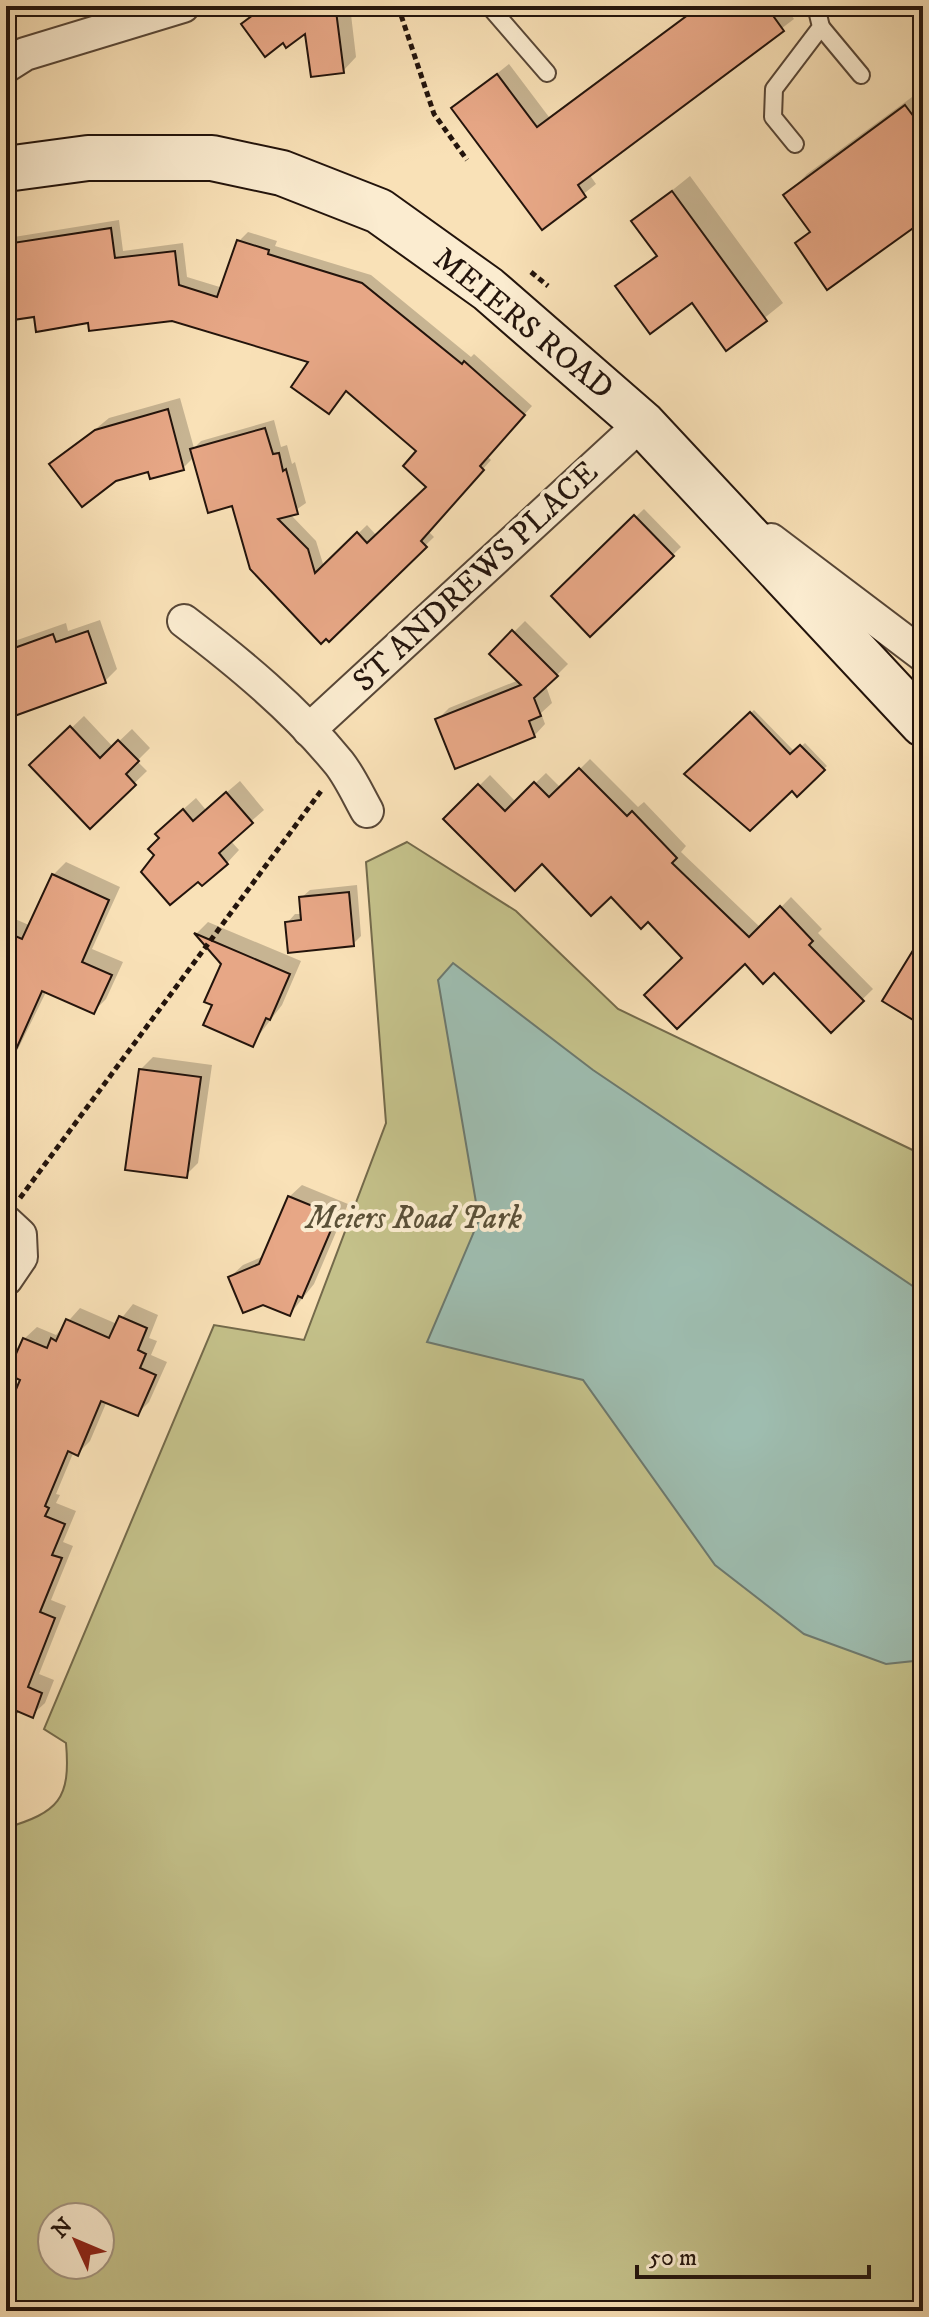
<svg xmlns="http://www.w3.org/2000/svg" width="929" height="2317" viewBox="0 0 929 2317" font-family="'IM FELL DW Pica',serif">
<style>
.green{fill:#c4c18a;stroke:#746a4b;stroke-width:2;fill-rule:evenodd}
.water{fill:#9ebdb0;stroke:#6d796e;stroke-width:2}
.shadow{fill:#0003}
.building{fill:#e7a786;stroke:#23140c;stroke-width:2}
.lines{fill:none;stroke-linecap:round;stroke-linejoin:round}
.lane-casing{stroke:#584737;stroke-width:20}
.street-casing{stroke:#584737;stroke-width:36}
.secondary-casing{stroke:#23140c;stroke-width:48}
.path{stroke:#23140c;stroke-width:5;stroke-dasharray:6 4;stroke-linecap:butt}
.lane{stroke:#fbecd0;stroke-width:16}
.street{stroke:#fbecd0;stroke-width:32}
.secondary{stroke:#fbecd0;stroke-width:44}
.labels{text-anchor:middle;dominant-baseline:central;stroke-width:8;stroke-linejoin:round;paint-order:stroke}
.street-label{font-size:32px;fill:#23140c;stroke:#fbecd0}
.park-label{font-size:32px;font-style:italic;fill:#5b5138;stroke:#fbecd0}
</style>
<rect width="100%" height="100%" fill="#f9e1b7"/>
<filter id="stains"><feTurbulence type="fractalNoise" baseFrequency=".0025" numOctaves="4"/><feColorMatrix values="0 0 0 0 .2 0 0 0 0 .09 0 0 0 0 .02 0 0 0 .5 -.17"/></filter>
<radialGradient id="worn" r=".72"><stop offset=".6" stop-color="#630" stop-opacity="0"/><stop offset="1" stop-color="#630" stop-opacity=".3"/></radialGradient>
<path class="green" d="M 407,842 L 516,911 L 618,1009 L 923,1155 L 923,2311 L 6,2311 L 6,1828 C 58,1812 71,1800 66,1743 L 44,1729 L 214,1325 L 304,1340 L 386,1123 L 366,862 ZM 52,2217 L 100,2217 L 100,2265 L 52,2265 Z"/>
<path class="water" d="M 453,963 L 593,1070 L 923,1293 L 923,1660 L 886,1664 L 804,1634 L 715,1565 L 583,1380 L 427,1342 L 479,1220 L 438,980 Z"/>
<g class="shadow">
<path d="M 259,6 L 350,6 L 356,57 L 343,71 L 306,31 L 283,40 L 243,24 Z"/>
<path d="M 698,6 L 785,6 L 794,19 L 589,174 L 596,184 L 542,227 L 454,108 L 509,64 L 549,117 Z"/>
<path d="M 923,89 L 923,219 L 798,243 L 811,230 L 786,196 L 807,174 Z"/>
<path d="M 690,176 L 783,303 L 727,348 L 692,300 L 618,287 L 658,253 L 634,221 Z"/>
<path d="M 119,220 L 123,251 L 183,243 L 187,277 L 223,288 L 239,241 L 248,232 L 277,241 L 275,246 L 371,275 L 471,357 L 474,354 L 532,406 L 487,456 L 491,460 L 428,531 L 434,537 L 329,639 L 234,503 L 194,457 L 183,468 L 149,470 L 52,465 L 109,418 L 180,398 L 194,448 L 201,441 L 274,420 L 281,447 L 287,445 L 292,464 L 295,462 L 306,503 L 290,514 L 316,541 L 324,567 L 367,525 L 377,536 L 429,486 L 419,451 L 311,361 L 172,319 L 90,320 L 35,314 L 6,319 L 6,244 L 14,237 Z"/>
<path d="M 644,509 L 681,547 L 591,634 L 554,596 Z"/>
<path d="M 100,620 L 117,669 L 105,681 L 6,717 L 6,644 L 66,623 L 68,631 Z"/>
<path d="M 525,621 L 568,664 L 546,686 L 552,703 L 541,713 L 545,724 L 534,736 L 438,719 L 449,708 L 519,680 L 492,654 Z"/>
<path d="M 754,710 L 795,752 L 805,743 L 827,766 L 797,794 L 792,788 L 687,774 Z"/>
<path d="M 84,716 L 113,747 L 132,729 L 150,748 L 137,761 L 147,771 L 90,826 L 32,766 Z"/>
<path d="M 590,759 L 638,807 L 644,802 L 686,846 L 681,852 L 761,928 L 791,897 L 822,929 L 818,933 L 873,989 L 831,1030 L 774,970 L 745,961 L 685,958 L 648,920 L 611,894 L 446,819 L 490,775 L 516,802 L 546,773 L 561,788 Z"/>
<path d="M 240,781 L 264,810 L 230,840 L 239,850 L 227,863 L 157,855 L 170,821 L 196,798 L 206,810 Z"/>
<path d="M 66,862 L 120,887 L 92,949 L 123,962 L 106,999 L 94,1011 L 47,990 L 18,1049 L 6,1062 L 6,915 L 31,926 L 53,875 Z"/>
<path d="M 357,885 L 361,936 L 353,944 L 287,923 L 295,914 L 303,914 L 301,898 L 310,890 Z"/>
<path d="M 208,922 L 301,961 L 282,1005 L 252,1044 L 214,1004 L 223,964 L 197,933 Z"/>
<path d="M 153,1057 L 212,1065 L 198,1163 L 186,1175 L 140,1070 Z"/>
<path d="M 302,1185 L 348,1204 L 314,1284 L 290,1314 L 230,1277 L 243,1265 L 264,1256 L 289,1197 Z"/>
<path d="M 133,1304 L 158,1315 L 149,1338 L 157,1341 L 151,1355 L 167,1362 L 149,1402 L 137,1414 L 107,1401 L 90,1441 L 78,1453 L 74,1451 L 56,1494 L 60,1495 L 56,1503 L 76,1511 L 63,1542 L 73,1546 L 51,1600 L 66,1606 L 39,1674 L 54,1680 L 45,1703 L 32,1715 L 6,1706 L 6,1418 L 23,1379 L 24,1339 L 37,1327 L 56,1335 L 80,1308 L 117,1324 Z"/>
<path d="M 6,1783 L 16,1790 L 6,1805 Z"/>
</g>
<g class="building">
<path d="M 265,6 L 343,6 L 336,11 L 344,73 L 311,77 L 305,34 L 286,48 L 283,43 L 265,57 L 241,24 Z"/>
<path d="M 700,6 L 766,6 L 784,31 L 578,185 L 586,197 L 542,230 L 451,108 L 497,74 L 537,127 Z"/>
<path d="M 905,105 L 923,129 L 923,221 L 827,290 L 795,243 L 810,232 L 783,195 Z"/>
<path d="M 672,191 L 767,321 L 726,351 L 692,303 L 650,334 L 615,286 L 657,256 L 631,221 Z"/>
<path d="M 111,228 L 115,258 L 175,251 L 179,285 L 217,297 L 237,240 L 269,250 L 268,254 L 362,283 L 462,364 L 464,361 L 525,415 L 480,466 L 484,470 L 421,541 L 427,547 L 329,642 L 326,639 L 321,644 L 250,569 L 232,506 L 208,513 L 190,449 L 265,428 L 273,454 L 279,453 L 283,471 L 286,469 L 298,514 L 278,519 L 308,549 L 315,573 L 357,532 L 367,543 L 426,487 L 403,466 L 416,451 L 346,391 L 329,414 L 291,387 L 308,362 L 172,321 L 89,331 L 88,323 L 36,332 L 34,317 L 6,321 L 6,244 Z"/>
<path d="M 168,409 L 184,470 L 150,479 L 148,472 L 116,481 L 82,507 L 49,464 L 95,430 Z"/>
<path d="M 634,515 L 674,556 L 590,637 L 551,596 Z"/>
<path d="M 512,630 L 558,676 L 534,698 L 541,716 L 529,721 L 535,737 L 455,769 L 435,719 L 521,685 L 489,654 Z"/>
<path d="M 88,631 L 106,683 L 6,719 L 6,651 L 53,634 L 56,642 Z"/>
<path d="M 750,712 L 790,754 L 800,745 L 825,770 L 797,797 L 792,791 L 750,831 L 684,774 Z"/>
<path d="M 70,726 L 100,758 L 118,740 L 139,761 L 126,774 L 136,785 L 90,829 L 29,765 Z"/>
<path d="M 579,768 L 627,816 L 632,811 L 677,858 L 672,863 L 749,937 L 780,906 L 813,941 L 809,945 L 864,1001 L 831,1033 L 774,973 L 763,984 L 745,964 L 677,1029 L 644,995 L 682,958 L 648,922 L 641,929 L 611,897 L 591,916 L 542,864 L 515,891 L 443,819 L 478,784 L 505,811 L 534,782 L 549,797 Z"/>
<path d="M 226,792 L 253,823 L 219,853 L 228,864 L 202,886 L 198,882 L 170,905 L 141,872 L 154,855 L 148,849 L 159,838 L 155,834 L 183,809 L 193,821 Z"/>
<path d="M 52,874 L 109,900 L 82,962 L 112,975 L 94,1014 L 42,991 L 6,1072 L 6,932 L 22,939 Z"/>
<path d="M 349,892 L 354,946 L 288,953 L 285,922 L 301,920 L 299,897 Z"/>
<path d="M 194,933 L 290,974 L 270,1020 L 266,1018 L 253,1047 L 203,1025 L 212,1005 L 204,1002 L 221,964 Z"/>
<path d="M 923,934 L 923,1026 L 882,1001 Z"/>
<path d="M 139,1069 L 201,1077 L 187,1178 L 125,1170 Z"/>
<path d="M 288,1196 L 337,1216 L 302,1298 L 298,1296 L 290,1316 L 263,1305 L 243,1313 L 228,1277 L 259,1264 Z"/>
<path d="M 119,1316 L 147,1328 L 138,1350 L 146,1354 L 140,1368 L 156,1375 L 138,1416 L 101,1401 L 78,1456 L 68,1451 L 45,1506 L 49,1508 L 45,1516 L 65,1524 L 52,1555 L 62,1558 L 40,1612 L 55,1618 L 28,1687 L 42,1693 L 33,1718 L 17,1711 L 6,1737 L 6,1413 L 20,1380 L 7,1374 L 23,1338 L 47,1348 L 51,1338 L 56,1341 L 66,1319 L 109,1338 Z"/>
</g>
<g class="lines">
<defs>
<g id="lane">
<path d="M 489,6 L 547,73"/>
<path d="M 821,27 L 861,75"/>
<path d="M 795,144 L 773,117 L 774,89 L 821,27 L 816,6"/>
</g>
<g id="street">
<path d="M 6,66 L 25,54 L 183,6"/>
<path d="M 771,540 L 923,655"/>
<path d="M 184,621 C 238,662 295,709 339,763 C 350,777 358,795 367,811"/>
<path d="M 309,730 L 642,423"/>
<path d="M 6,1222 L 20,1235 L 21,1257 L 6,1279"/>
</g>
<path id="secondary" d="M 6,169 L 88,158 L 212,158 L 282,173 L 379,211 L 488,289 L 642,423 L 923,724"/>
</defs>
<use href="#lane" class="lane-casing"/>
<use href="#street" class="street-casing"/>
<use href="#secondary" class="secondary-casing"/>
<g class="path">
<path d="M 398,6 L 434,114 L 467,160"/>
<path d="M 6,116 L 9,125"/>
<path d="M 531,272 L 548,286"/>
<path d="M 20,1198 L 321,791"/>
</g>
<use href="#lane" class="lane"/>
<use href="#street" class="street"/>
<use href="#secondary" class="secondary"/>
</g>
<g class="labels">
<g class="street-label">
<text transform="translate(523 324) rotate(39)">MEIERS ROAD</text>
<text transform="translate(476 577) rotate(-43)">ST ANDREWS PLACE</text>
</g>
<g class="park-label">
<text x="414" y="1219">Meiers Road Park</text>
</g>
</g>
<rect width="929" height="2317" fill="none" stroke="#f9e1b7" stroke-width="32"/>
<rect x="8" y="8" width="913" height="2301" fill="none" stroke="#23140c" stroke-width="4"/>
<rect x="16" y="16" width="897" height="2285" fill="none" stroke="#23140c" stroke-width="2"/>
<g transform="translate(76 2241) rotate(314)"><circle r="38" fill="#fbecd0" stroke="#a59682" stroke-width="2"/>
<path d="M0-6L14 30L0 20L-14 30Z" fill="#8f2418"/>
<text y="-12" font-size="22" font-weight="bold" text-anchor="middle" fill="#23140c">N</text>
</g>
<path d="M637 2265v12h232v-12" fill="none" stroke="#23140c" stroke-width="4"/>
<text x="649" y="2265" font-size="24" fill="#23140c" stroke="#fbecd0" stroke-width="6" paint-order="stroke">50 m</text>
<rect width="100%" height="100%" filter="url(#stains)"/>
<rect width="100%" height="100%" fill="url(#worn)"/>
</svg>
